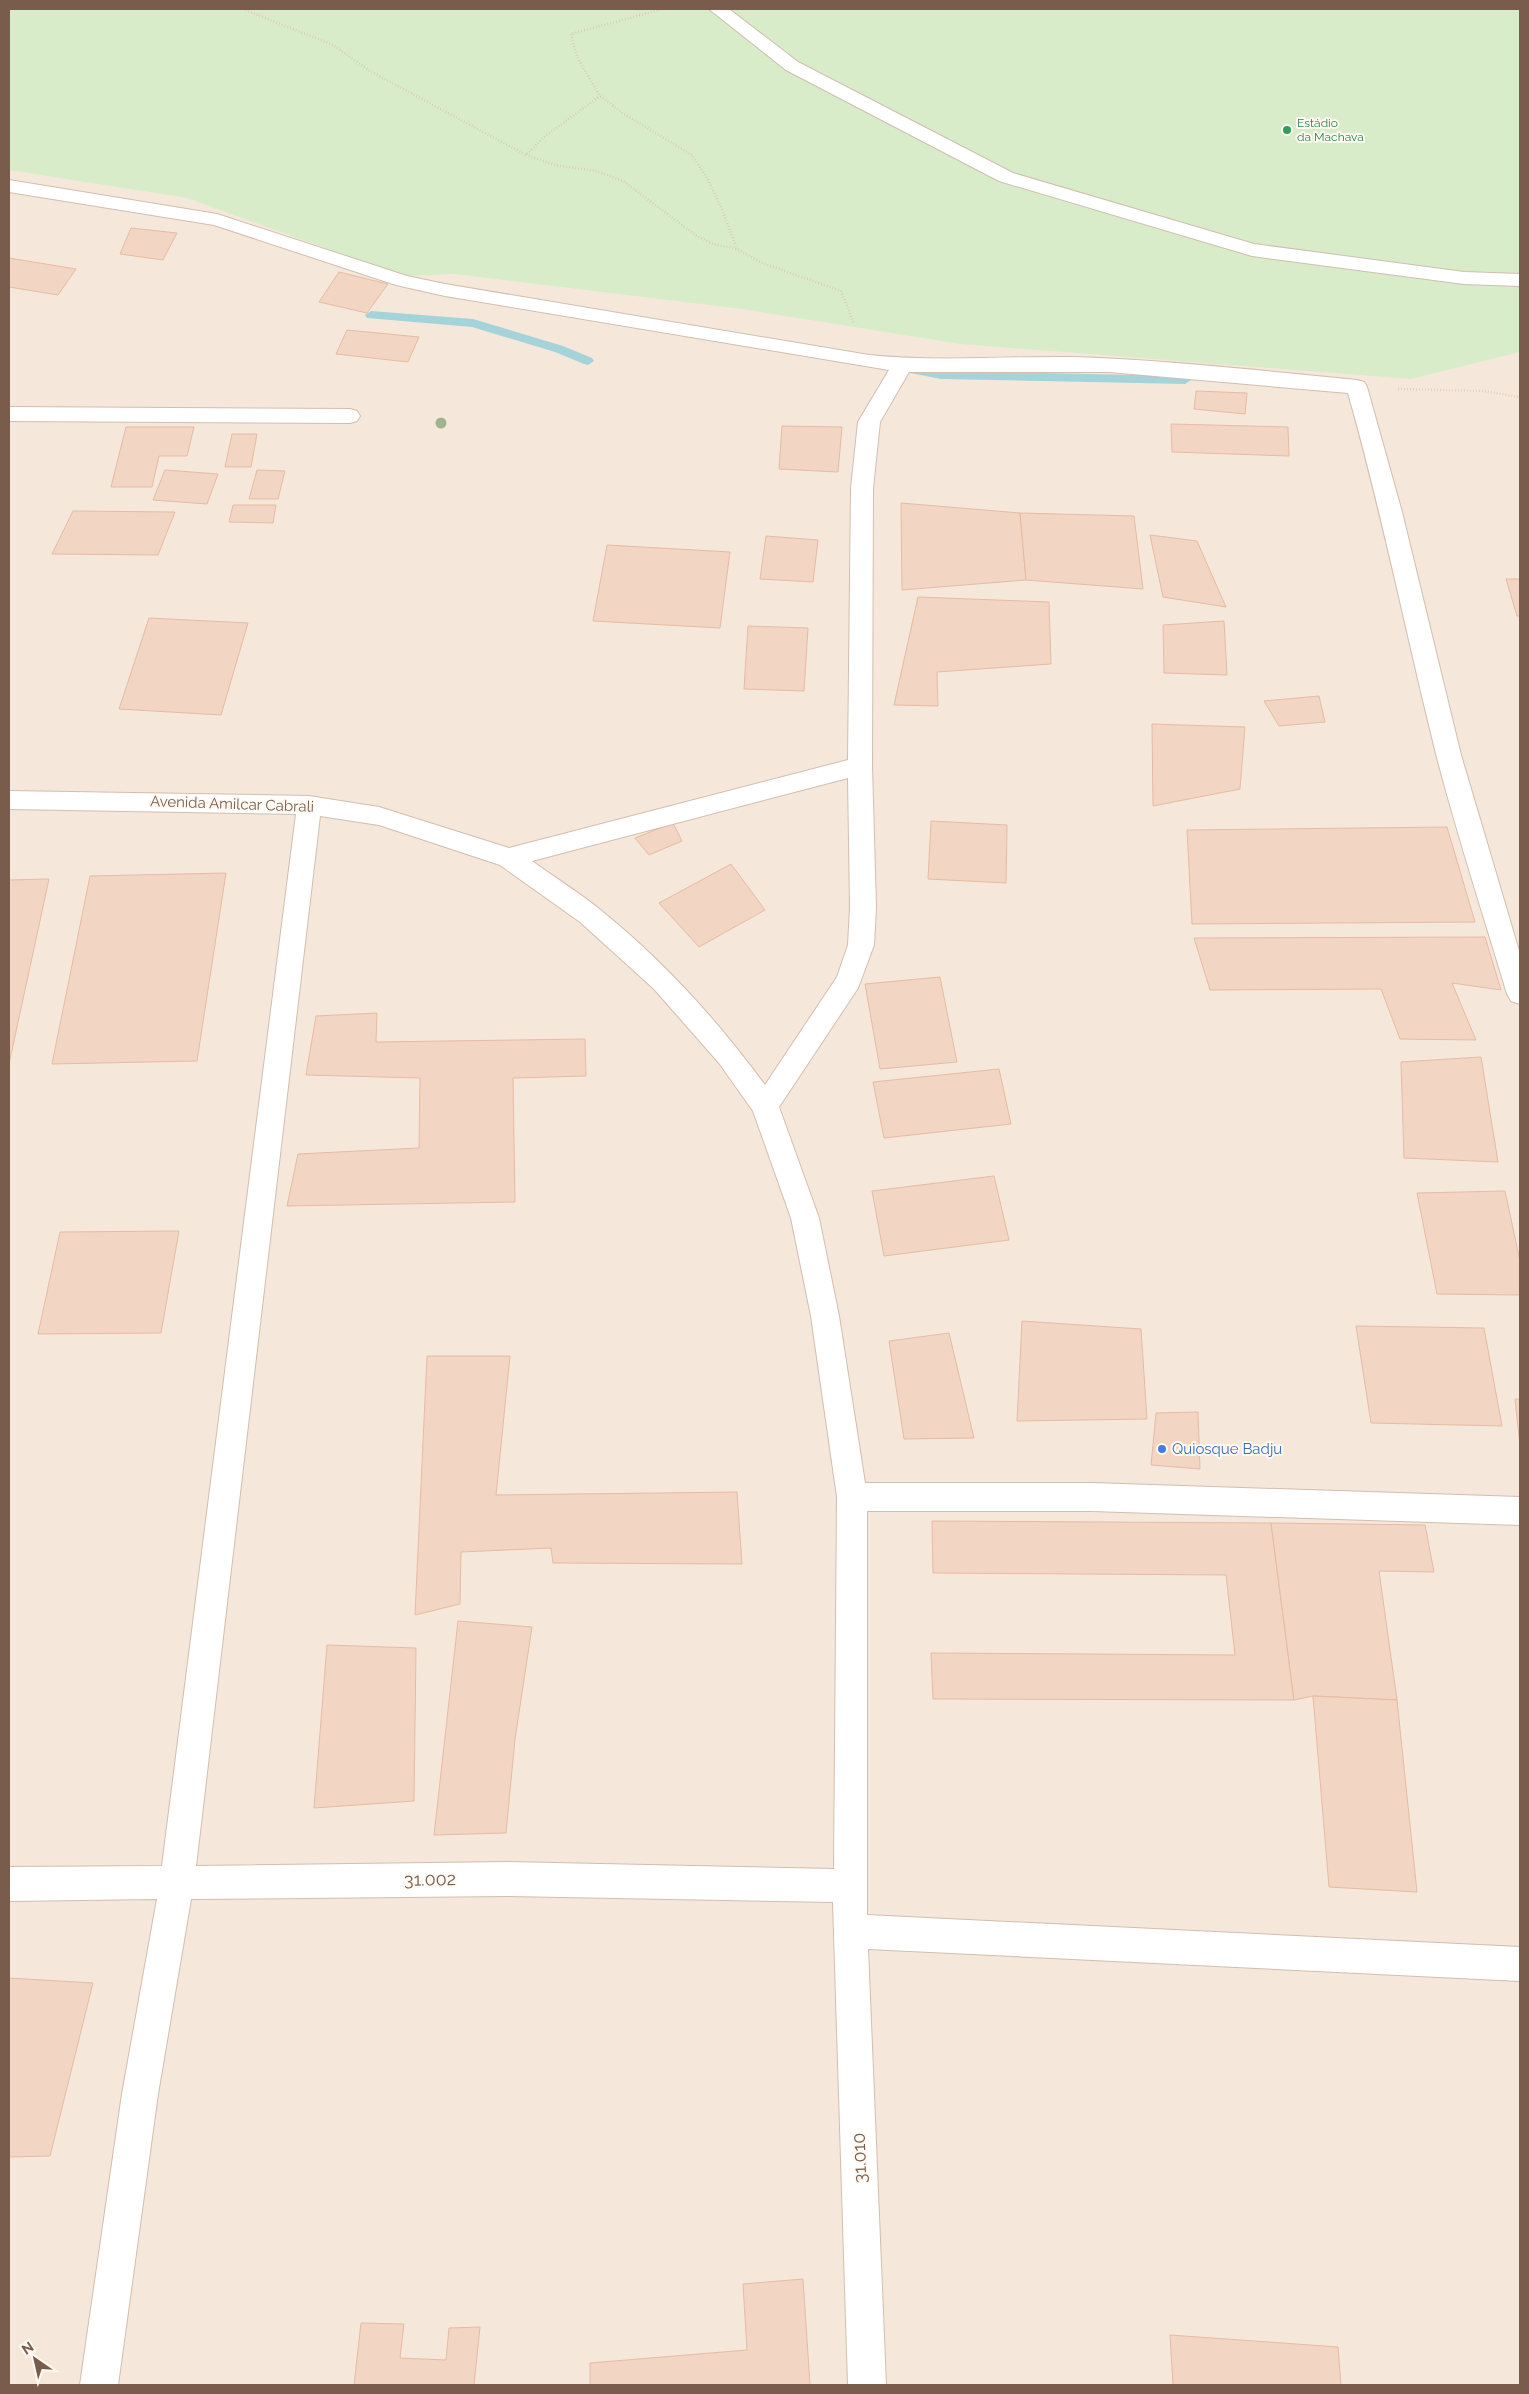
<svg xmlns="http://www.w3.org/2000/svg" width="1529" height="2394" viewBox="0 0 1529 2394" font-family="Raleway,sans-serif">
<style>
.residential{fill:#f5e8da}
.green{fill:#d8ecc9}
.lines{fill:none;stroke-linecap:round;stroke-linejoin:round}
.stream{fill:#a5d3da;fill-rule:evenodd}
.building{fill:#f3d5c3;stroke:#e6bba3}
.minor-casing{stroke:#d1beb0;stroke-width:2}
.path{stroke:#d9b8a5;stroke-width:2.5;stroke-dasharray:0.5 2.5;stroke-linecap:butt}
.minor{fill:#fff;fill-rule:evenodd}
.tree{fill:#a0b28e}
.leisure-dot{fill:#2e9e5b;stroke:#fffaf3;stroke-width:2}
.shop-dot{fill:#3f7fe0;stroke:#fffaf3;stroke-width:2}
.labels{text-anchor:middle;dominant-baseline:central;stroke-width:4;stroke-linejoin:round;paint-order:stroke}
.far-leisure-label{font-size:12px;fill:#27864d;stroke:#fffaf3;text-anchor:start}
.street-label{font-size:15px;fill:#7a5c4d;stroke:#fffaf3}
.shop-label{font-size:15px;fill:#366cbe;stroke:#fffaf3;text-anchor:start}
.near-street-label{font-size:18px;fill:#7a5c4d;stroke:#fffaf3}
</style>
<rect width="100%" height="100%" fill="#fdf6ec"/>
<rect class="residential" x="9" y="9" width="1511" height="2376"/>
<path class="green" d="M 9,9 L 1520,9 L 1520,352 L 1411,379 L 960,344 L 742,309 L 455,274 L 403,276 L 187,198 L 9,170 Z"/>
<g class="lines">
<g class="stream">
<path d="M 371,311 L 473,319 L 563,346 L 592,358 L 594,361 L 588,365 L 584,364 L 555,352 L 472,327 L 367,318 L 365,315 Z"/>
<path d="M 904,364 L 941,371 L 1185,376 L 1191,380 L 1185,384 L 941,379 L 900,371 L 898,368 Z"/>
</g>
</g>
<g class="building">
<path d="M 131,228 L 177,233 L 163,260 L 120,254 Z"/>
<path d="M 9,258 L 76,269 L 58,295 L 9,287 Z"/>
<path d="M 339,272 L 388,284 L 367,313 L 319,302 Z"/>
<path d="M 347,330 L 419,337 L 408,362 L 336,354 Z"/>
<path d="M 1196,391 L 1247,393 L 1245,414 L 1194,409 Z"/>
<path d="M 1171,424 L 1288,427 L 1289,456 L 1172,452 Z"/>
<path d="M 782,426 L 842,427 L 838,472 L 779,469 Z"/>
<path d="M 126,427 L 194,427 L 187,456 L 159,456 L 152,487 L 111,487 Z"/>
<path d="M 232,434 L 257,434 L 251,467 L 225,467 Z"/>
<path d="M 165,470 L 218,474 L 207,504 L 153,500 Z"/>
<path d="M 257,470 L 285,471 L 278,499 L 249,499 Z"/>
<path d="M 901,503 L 1020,513 L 1026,580 L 902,590 Z"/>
<path d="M 233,505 L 276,505 L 273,523 L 229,522 Z"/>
<path d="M 73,511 L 175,512 L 158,555 L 52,554 Z"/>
<path d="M 1020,513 L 1134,516 L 1143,589 L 1026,580 Z"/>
<path d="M 1150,535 L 1197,541 L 1226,607 L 1163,597 Z"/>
<path d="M 766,536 L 818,540 L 813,582 L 760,579 Z"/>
<path d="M 607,545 L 730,552 L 720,628 L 593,621 Z"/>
<path d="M 1506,579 L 1520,579 L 1520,616 L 1517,616 Z"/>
<path d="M 918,597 L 1049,602 L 1051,664 L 937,672 L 938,706 L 894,705 Z"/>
<path d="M 149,618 L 248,623 L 221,715 L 119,709 Z"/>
<path d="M 1224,621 L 1227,675 L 1164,673 L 1163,625 Z"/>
<path d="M 748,626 L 808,628 L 804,691 L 744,689 Z"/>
<path d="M 1319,696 L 1325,722 L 1279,726 L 1264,701 Z"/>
<path d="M 1152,724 L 1245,727 L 1240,789 L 1153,806 Z"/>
<path d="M 931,821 L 1007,825 L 1006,883 L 928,879 Z"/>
<path d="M 673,823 L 682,841 L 649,855 L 635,838 Z"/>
<path d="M 1447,827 L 1475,922 L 1192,924 L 1187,830 Z"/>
<path d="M 731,864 L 765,910 L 699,947 L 659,903 Z"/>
<path d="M 226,873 L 197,1061 L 52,1064 L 90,876 Z"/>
<path d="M 49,879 L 9,1064 L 9,880 Z"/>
<path d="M 1485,937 L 1501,990 L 1452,983 L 1476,1040 L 1400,1039 L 1381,989 L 1210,990 L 1194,938 Z"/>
<path d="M 940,977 L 957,1062 L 880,1069 L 865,984 Z"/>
<path d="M 377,1013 L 376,1042 L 585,1039 L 586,1076 L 513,1078 L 515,1202 L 287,1206 L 298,1154 L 419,1148 L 420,1078 L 306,1075 L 316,1016 Z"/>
<path d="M 1481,1057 L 1498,1162 L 1404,1158 L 1401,1062 Z"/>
<path d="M 999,1069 L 1011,1124 L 884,1138 L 873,1082 Z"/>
<path d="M 994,1176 L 1009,1240 L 884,1256 L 872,1191 Z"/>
<path d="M 1505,1191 L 1520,1261 L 1520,1295 L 1437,1294 L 1417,1193 Z"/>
<path d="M 179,1231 L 161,1333 L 38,1334 L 60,1232 Z"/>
<path d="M 1022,1321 L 1141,1329 L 1147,1419 L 1017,1421 Z"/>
<path d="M 1356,1326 L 1484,1328 L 1502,1426 L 1371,1423 Z"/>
<path d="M 949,1333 L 974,1438 L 904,1439 L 889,1341 Z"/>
<path d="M 427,1356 L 510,1356 L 496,1495 L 737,1492 L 742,1564 L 553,1563 L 551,1548 L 461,1552 L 460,1604 L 415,1615 Z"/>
<path d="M 1515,1399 L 1520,1399 L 1520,1446 Z"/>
<path d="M 1198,1412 L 1200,1469 L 1151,1465 L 1156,1413 Z"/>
<path d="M 932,1521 L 1271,1523 L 1294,1700 L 933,1699 L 931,1653 L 1235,1655 L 1226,1575 L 933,1573 Z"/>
<path d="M 1271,1523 L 1425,1525 L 1434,1572 L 1379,1571 L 1397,1700 L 1313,1696 L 1294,1700 Z"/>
<path d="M 458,1621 L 532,1627 L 515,1739 L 506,1833 L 434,1835 Z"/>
<path d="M 327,1645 L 416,1648 L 414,1801 L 314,1808 Z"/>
<path d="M 1313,1696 L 1397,1700 L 1417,1892 L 1329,1887 Z"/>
<path d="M 9,1978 L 93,1983 L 50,2156 L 9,2157 Z"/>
<path d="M 803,2279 L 810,2385 L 590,2385 L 590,2363 L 747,2350 L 743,2284 Z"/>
<path d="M 361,2323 L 404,2324 L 400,2358 L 446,2360 L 449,2328 L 480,2327 L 474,2385 L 354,2385 Z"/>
<path d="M 1170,2335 L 1338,2347 L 1341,2385 L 1173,2385 Z"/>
</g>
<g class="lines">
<defs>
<g id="minor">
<path d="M 709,9 L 729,9 L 798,62 L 1013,173 L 1254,244 L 1464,272 L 1520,274 L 1520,286 L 1464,284 L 1252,256 L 999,181 L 786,70 Z"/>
<path d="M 9,180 L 217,214 L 407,276 L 445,284 L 869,355 C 937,362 1005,356 1074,357 C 1168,360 1263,371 1357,380 L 1364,382 L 1367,387 L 1402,512 L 1461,755 L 1520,954 L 1520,1004 L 1511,1001 L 1507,994 C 1483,914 1457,835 1436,754 C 1406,634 1382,512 1348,393 L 1109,372 L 909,372 L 880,422 L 873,488 L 872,766 L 876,907 L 874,945 L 858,988 L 779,1107 L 819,1218 L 839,1316 L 865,1483 L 1092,1483 L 1520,1497 L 1520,1525 L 1092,1511 L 867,1511 L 867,1915 L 1520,1947 L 1520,1981 L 868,1949 L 886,2385 L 848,2385 L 833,1902 L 508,1896 L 191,1899 L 158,2094 L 118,2385 L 80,2385 L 122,2094 L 157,1899 L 9,1901 L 9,1867 L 162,1866 L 296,814 L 9,809 L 9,791 L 309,796 L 379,807 L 509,848 L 848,760 L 851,488 L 858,422 L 889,370 L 445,296 L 396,285 L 214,225 L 9,192 ZM 848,778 L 850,907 L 848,945 L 837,977 L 765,1085 C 717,1020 661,958 598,908 C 577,891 554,877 532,861 ZM 320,816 L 379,825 L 500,865 L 580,922 L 654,989 L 719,1063 L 753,1111 L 791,1218 L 811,1316 L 837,1497 L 834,1869 L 508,1862 L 196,1866 Z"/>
<path d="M 9,407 L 350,409 L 357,411 L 360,416 L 357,421 L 350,423 L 9,421 Z"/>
</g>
</defs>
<use href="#minor" class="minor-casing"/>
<g class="path">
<path d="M 243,9 L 333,45 L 370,71 L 526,155 L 544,137 L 600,96"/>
<path d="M 663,9 L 571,34 L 577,57 L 600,96 L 624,114 L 692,155 L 707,178 L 721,207 L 737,249"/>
<path d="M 526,155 L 555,165 L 596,171 L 623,181 L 697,236 L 713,244 L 737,249 L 760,262 L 841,291 L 854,324"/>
<path d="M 1398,389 L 1483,391 L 1520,397"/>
</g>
<use href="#minor" class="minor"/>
</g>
<circle class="tree" cx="441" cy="423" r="5.5"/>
<circle class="leisure-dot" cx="1287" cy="130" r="5"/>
<circle class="shop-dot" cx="1162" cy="1449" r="5"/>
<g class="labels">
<g class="far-leisure-label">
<text x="1297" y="123">Estádio<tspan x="1297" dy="14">da Machava</tspan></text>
</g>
<g class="street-label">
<text transform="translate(232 804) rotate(2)">Avenida Amilcar Cabrali</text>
</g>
<g class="shop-label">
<text x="1172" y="1449">Quiosque Badju</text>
</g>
<g class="near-street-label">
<text transform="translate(430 1879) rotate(-1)">31.002</text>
<text transform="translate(859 2158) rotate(-92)">31.010</text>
</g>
</g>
<rect width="1529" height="2394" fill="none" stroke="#7a5c4d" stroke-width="20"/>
<g transform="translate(35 2359) rotate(326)" stroke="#fffaf3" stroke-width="4" paint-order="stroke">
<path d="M0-4L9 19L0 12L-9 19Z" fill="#7a5c4d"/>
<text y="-8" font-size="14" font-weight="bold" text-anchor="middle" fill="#7a5c4d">N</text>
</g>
</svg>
